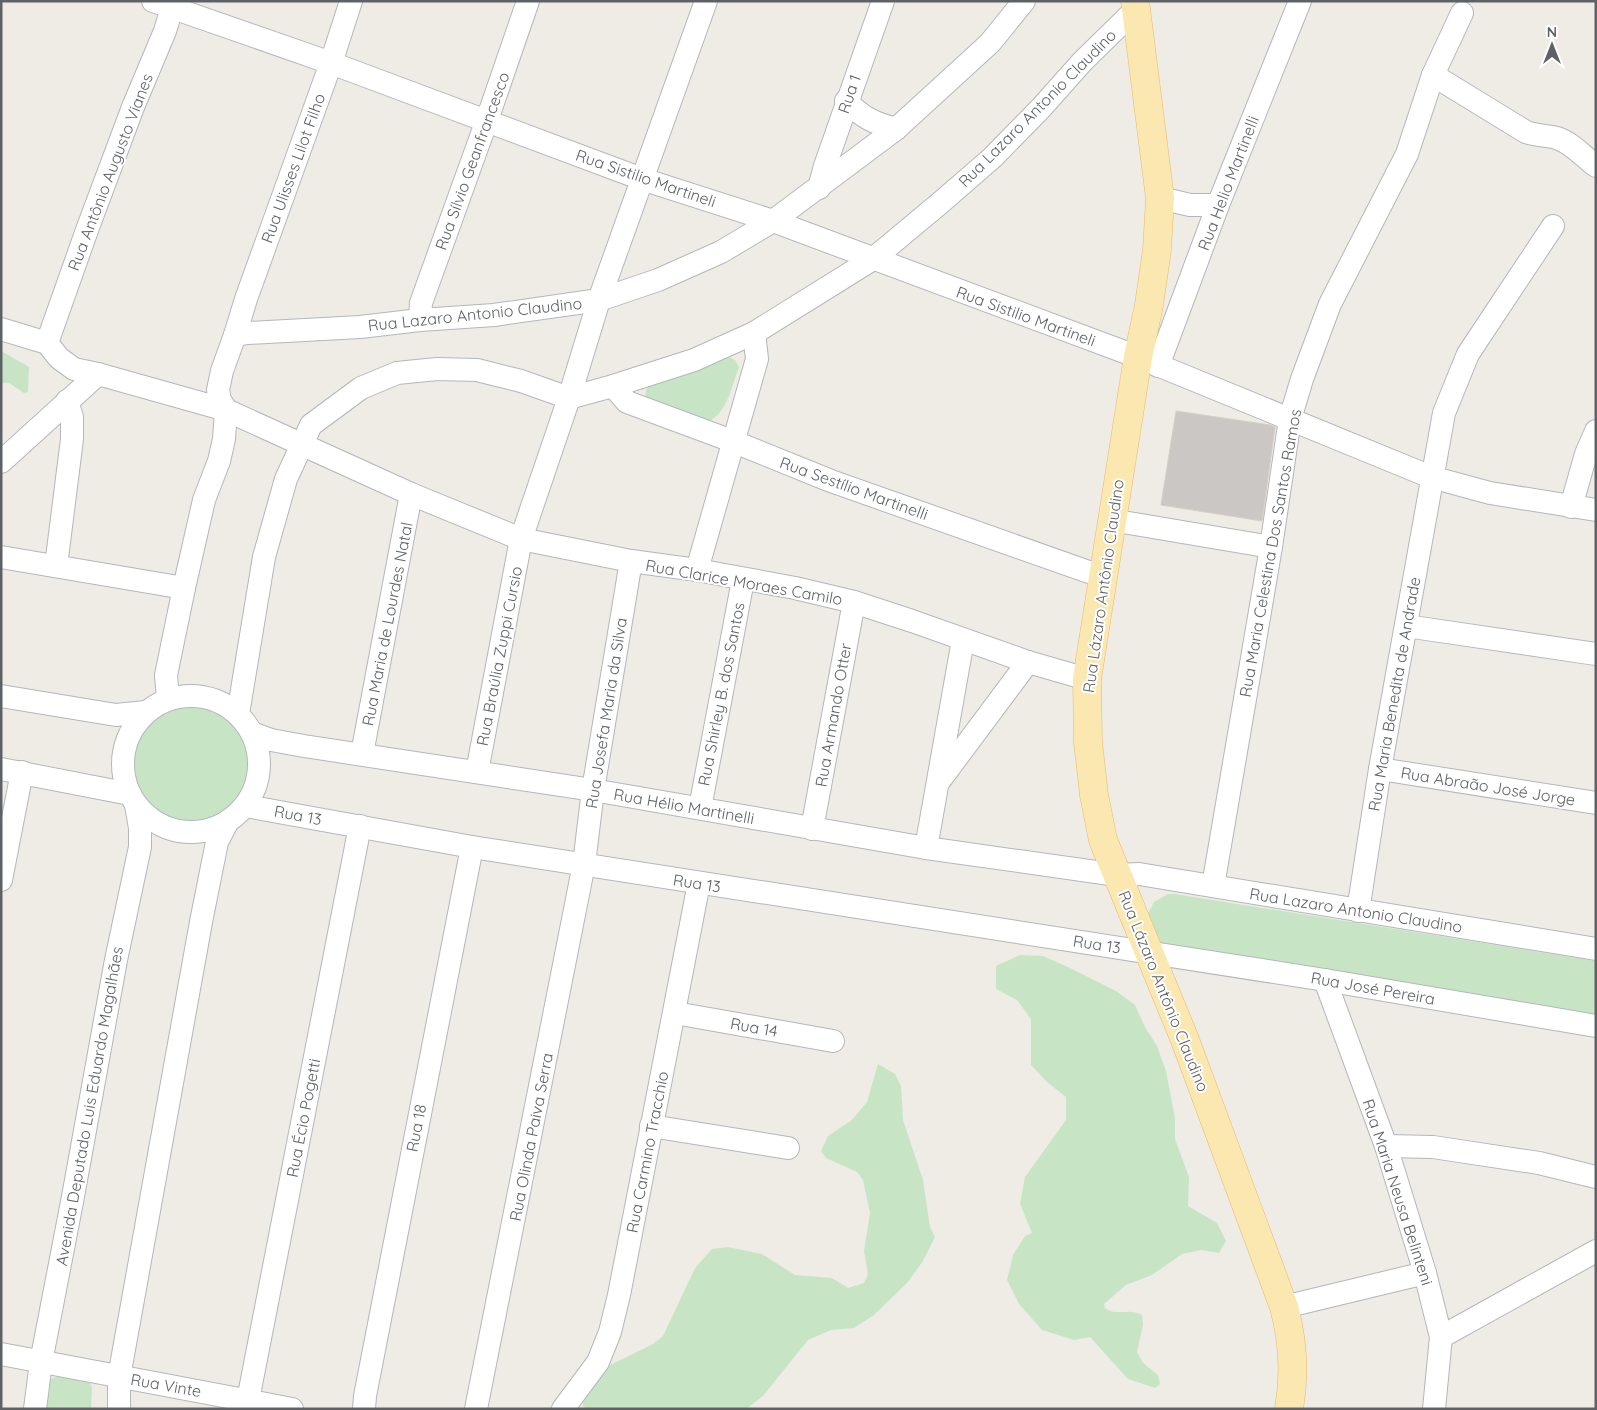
<svg xmlns="http://www.w3.org/2000/svg" width="1597" height="1410" viewBox="0 0 1597 1410" font-family="Quicksand,sans-serif">
<style>
.green{fill:#c7e5c5}
.building{fill:#cbc7c4;stroke:#d4cec5}
.lines{fill:none;stroke-linecap:round;stroke-linejoin:round}
.minor-casing{stroke:#b3b7ba;stroke-width:24}
.major-casing{stroke:#e9b865;stroke-width:29}
.minor{stroke:#fff;stroke-width:22}
.major{stroke:#fae8b0;stroke-width:28}
.labels{text-anchor:middle;dominant-baseline:central;stroke-width:4;stroke-linejoin:round;paint-order:stroke}
.street-label{font-size:16px;fill:#5e6266;stroke:#fff}
</style>
<rect width="100%" height="100%" fill="#efece6"/>
<g class="green">
<path d="M 1,351 L 29,367 L 28,392 L 24,393 L 9,383 L 1,383 Z"/>
<path d="M 727,356 L 735,360 L 739,367 C 732,385 727,415 707,422 L 645,398 L 646,390 L 649,386 Z"/>
<circle cx="191" cy="764" r="57"/>
<path d="M 1168,894 L 1175,894 L 1596,961 L 1596,1018 L 1161,948 L 1147,915 L 1154,902 Z"/>
<path d="M 1020,955 L 1043,956 L 1068,967 L 1116,991 L 1135,1005 L 1145,1027 L 1157,1046 L 1166,1071 L 1175,1118 L 1175,1139 L 1189,1177 L 1188,1206 L 1217,1223 L 1226,1241 L 1219,1253 L 1201,1250 L 1182,1254 L 1152,1275 L 1126,1285 L 1104,1304 L 1105,1308 C 1116,1317 1130,1307 1142,1315 L 1143,1325 L 1137,1352 L 1143,1363 L 1158,1375 L 1160,1384 L 1155,1388 L 1128,1379 L 1090,1337 L 1074,1340 L 1042,1330 L 1019,1304 L 1007,1280 L 1013,1255 L 1025,1236 L 1032,1233 L 1020,1204 L 1025,1177 L 1066,1120 L 1066,1097 L 1047,1082 L 1031,1065 L 1031,1019 L 1017,1000 L 996,989 L 996,966 Z"/>
<path d="M 878,1064 L 895,1074 L 901,1086 L 903,1120 L 923,1180 L 930,1227 L 935,1237 L 923,1261 L 908,1282 L 874,1315 L 854,1328 L 831,1330 L 808,1340 L 763,1396 L 746,1409 L 586,1409 L 583,1406 L 583,1401 L 593,1382 L 606,1367 L 653,1344 L 663,1336 L 695,1268 L 712,1249 L 728,1247 L 762,1254 L 795,1275 L 832,1278 L 848,1288 L 864,1283 L 868,1274 L 864,1251 L 870,1213 L 863,1180 L 857,1172 L 826,1158 L 821,1151 L 828,1136 L 852,1120 L 867,1102 Z"/>
<path d="M 56,1377 L 84,1379 L 89,1381 L 92,1387 L 91,1409 L 41,1409 L 48,1380 Z"/>
</g>
<path class="building" d="M 1176,411 L 1270,425 L 1275,427 L 1262,521 L 1161,505 Z"/>
<g class="lines">
<defs>
<g id="minor">
<path d="M 153,1 L 331,63 L 642,179 L 773,221 L 1138,357 L 1431,477 L 1490,493 L 1596,510"/>
<path d="M 1433,75 L 1526,132 C 1536,136 1547,135 1557,138 C 1572,143 1584,157 1596,166"/>
<path d="M 846,101 C 863,118 874,123 896,129"/>
<path d="M 819,188 L 825,166 L 883,1"/>
<path d="M 1160,198 L 1190,205 L 1218,205"/>
<path d="M 420,320 L 421,303 L 487,120 L 528,1"/>
<path d="M 1,329 L 47,343 L 59,358 L 74,369 L 98,374 L 226,410 L 411,494 L 521,539 L 631,561 L 697,570 L 795,588 L 854,602 L 912,621 L 1028,662 L 1087,679"/>
<path d="M 235,335 L 246,299 L 331,63 L 351,1"/>
<path d="M 47,343 L 87,230 L 133,107 L 165,31 L 174,1"/>
<path d="M 1158,366 L 1218,205 L 1300,1"/>
<path d="M 613,386 L 627,402 L 732,441 L 831,481 L 1103,577"/>
<path d="M 1,462 L 98,374"/>
<path d="M 1571,507 L 1586,454 L 1596,431"/>
<path d="M 1111,520 L 1271,547"/>
<path d="M 1,557 L 184,588"/>
<path d="M 56,566 L 72,439 L 72,417 L 67,401"/>
<path d="M 697,570 L 757,359 L 754,333"/>
<path d="M 1406,626 L 1596,654"/>
<circle cx="191" cy="764" r="68"/>
<path d="M 1,696 L 116,715 L 146,712"/>
<path d="M 168,699 L 166,675 L 184,588 L 204,500 L 219,461 L 224,439 L 226,410 L 220,400 L 218,390 L 222,371 L 235,335 L 248,333 L 360,327 L 420,320 L 494,315 L 599,300 L 658,280 L 721,252 L 773,221 L 896,129 L 990,43 L 1024,1"/>
<path d="M 238,714 L 264,557 L 286,479 L 311,425 L 361,388 L 397,373 L 437,369 L 477,370 L 521,381 L 569,398 L 613,386 L 694,360 L 754,333 L 873,259 L 939,204 L 992,158 L 1041,108 L 1082,62 L 1136,9"/>
<path d="M 252,733 L 271,740 L 304,746 L 593,790 L 926,848 L 1117,875 L 1139,874 L 1596,949"/>
<path d="M 362,754 L 411,494"/>
<path d="M 1,769 L 130,794"/>
<path d="M 1380,769 L 1596,803"/>
<path d="M 477,772 L 521,539 L 569,398 L 599,300 L 706,1"/>
<path d="M 940,780 L 1028,662"/>
<path d="M 246,806 L 472,847 L 1325,980 L 1596,1026"/>
<path d="M 700,808 L 743,580"/>
<path d="M 812,829 L 854,602"/>
<path d="M 926,848 L 963,640"/>
<path d="M 1,880 L 22,772"/>
<path d="M 1213,886 L 1271,547 L 1290,419 L 1302,379 L 1330,304 L 1407,154 L 1433,75 L 1462,13"/>
<path d="M 1358,911 L 1380,769 L 1444,413 L 1468,354 L 1553,226"/>
<path d="M 1325,980 L 1386,1146 L 1425,1273 L 1441,1337 L 1434,1409"/>
<path d="M 675,1013 L 833,1041"/>
<path d="M 651,1126 L 788,1148"/>
<path d="M 1386,1146 L 1433,1147 L 1539,1163 L 1596,1177"/>
<path d="M 1284,1307 L 1425,1273"/>
<path d="M 1441,1337 L 1596,1251"/>
<path d="M 1,1354 L 292,1409"/>
<path d="M 35,1409 L 41,1362 L 72,1202 L 116,960 L 140,847 L 140,828 L 136,805"/>
<path d="M 119,1409 L 119,1377 L 201,922 L 217,842 L 228,821"/>
<path d="M 248,1409 L 248,1400 L 360,826"/>
<path d="M 364,1409 L 365,1396 L 472,847"/>
<path d="M 476,1409 L 584,864 L 593,790 L 631,561"/>
<path d="M 563,1409 L 598,1362 L 610,1332 L 619,1295 L 699,883"/>
</g>
<path id="major" d="M 1135,1 L 1160,198 L 1157,250 L 1149,305 L 1138,357 L 1087,679 L 1088,742 L 1094,795 L 1103,840 L 1185,1040 L 1284,1307 C 1293,1341 1295,1375 1289,1409"/>
</defs>
<use href="#minor" class="minor-casing"/>
<use href="#major" class="major-casing"/>
<use href="#minor" class="minor"/>
<use href="#major" class="major"/>
</g>
<g class="labels">
<g class="street-label">
<text transform="translate(849 94) rotate(-71)">Rua 1</text>
<text transform="translate(1037 108) rotate(-45)">Rua Lazaro Antonio Claudino</text>
<text transform="translate(472 161) rotate(-70)">Rua Sílvio Geanfrancesco</text>
<text transform="translate(293 168) rotate(-70)">Rua Ulisses Lilot Filho</text>
<text transform="translate(110 172) rotate(-69)">Rua Antônio Augusto Vianes</text>
<text transform="translate(646 178) rotate(19)">Rua Sistilio Martineli</text>
<text transform="translate(1228 183) rotate(-69)">Rua Helio Martinelli</text>
<text transform="translate(475 314) rotate(-6)">Rua Lazaro Antonio Claudino</text>
<text transform="translate(1026 316) rotate(20)">Rua Sistilio Martineli</text>
<text transform="translate(854 488) rotate(20)">Rua Sestílio Martinelli</text>
<text transform="translate(1270 553) rotate(-80)">Rua Maria Celestina Dos Santos Ramos</text>
<text transform="translate(744 582) rotate(10)">Rua Clarice Moraes Camilo</text>
<text transform="translate(1103 586) rotate(-82)">Rua Lázaro Antônio Claudino</text>
<text transform="translate(387 624) rotate(-79)">Rua Maria de Lourdes Natal</text>
<text transform="translate(499 656) rotate(-79)">Rua Braúlia Zuppi Cursio</text>
<text transform="translate(721 694) rotate(-79)">Rua Shirley B. dos Santos</text>
<text transform="translate(1394 694) rotate(-80)">Rua Maria Benedita de Andrade</text>
<text transform="translate(606 713) rotate(-81)">Rua Josefa Maria da Silva</text>
<text transform="translate(833 715) rotate(-80)">Rua Armando Otter</text>
<text transform="translate(1488 786) rotate(9)">Rua Abraão José Jorge</text>
<text transform="translate(684 806) rotate(10)">Rua Hélio Martinelli</text>
<text transform="translate(298 815) rotate(11)">Rua 13</text>
<text transform="translate(697 883) rotate(9)">Rua 13</text>
<text transform="translate(1356 910) rotate(9)">Rua Lazaro Antonio Claudino</text>
<text transform="translate(1097 944) rotate(9)">Rua 13</text>
<text transform="translate(1373 988) rotate(10)">Rua José Pereira</text>
<text transform="translate(1164 991) rotate(68)">Rua Lázaro Antônio Claudino</text>
<text transform="translate(754 1027) rotate(10)">Rua 14</text>
<text transform="translate(89 1106) rotate(-80)">Avenida Deputado Luis Eduardo Magalhães</text>
<text transform="translate(303 1118) rotate(-79)">Rua Écio Pogetti</text>
<text transform="translate(416 1128) rotate(-79)">Rua 18</text>
<text transform="translate(531 1137) rotate(-79)">Rua Olinda Paiva Serra</text>
<text transform="translate(647 1152) rotate(-79)">Rua Carmino Tracchio</text>
<text transform="translate(1398 1192) rotate(72)">Rua Maria Neusa Belinteni</text>
<text transform="translate(166 1385) rotate(10)">Rua Vinte</text>
</g>
</g>
<rect width="1597" height="1410" fill="none" stroke="#5e6266" stroke-width="5"/>
<g transform="translate(1552 45)" stroke="#ffffff" stroke-width="4" paint-order="stroke">
<path d="M0-4L9 19L0 12L-9 19Z" fill="#5e6266"/>
<text y="-8" font-size="14" font-weight="bold" text-anchor="middle" fill="#5e6266">N</text>
</g>
</svg>
